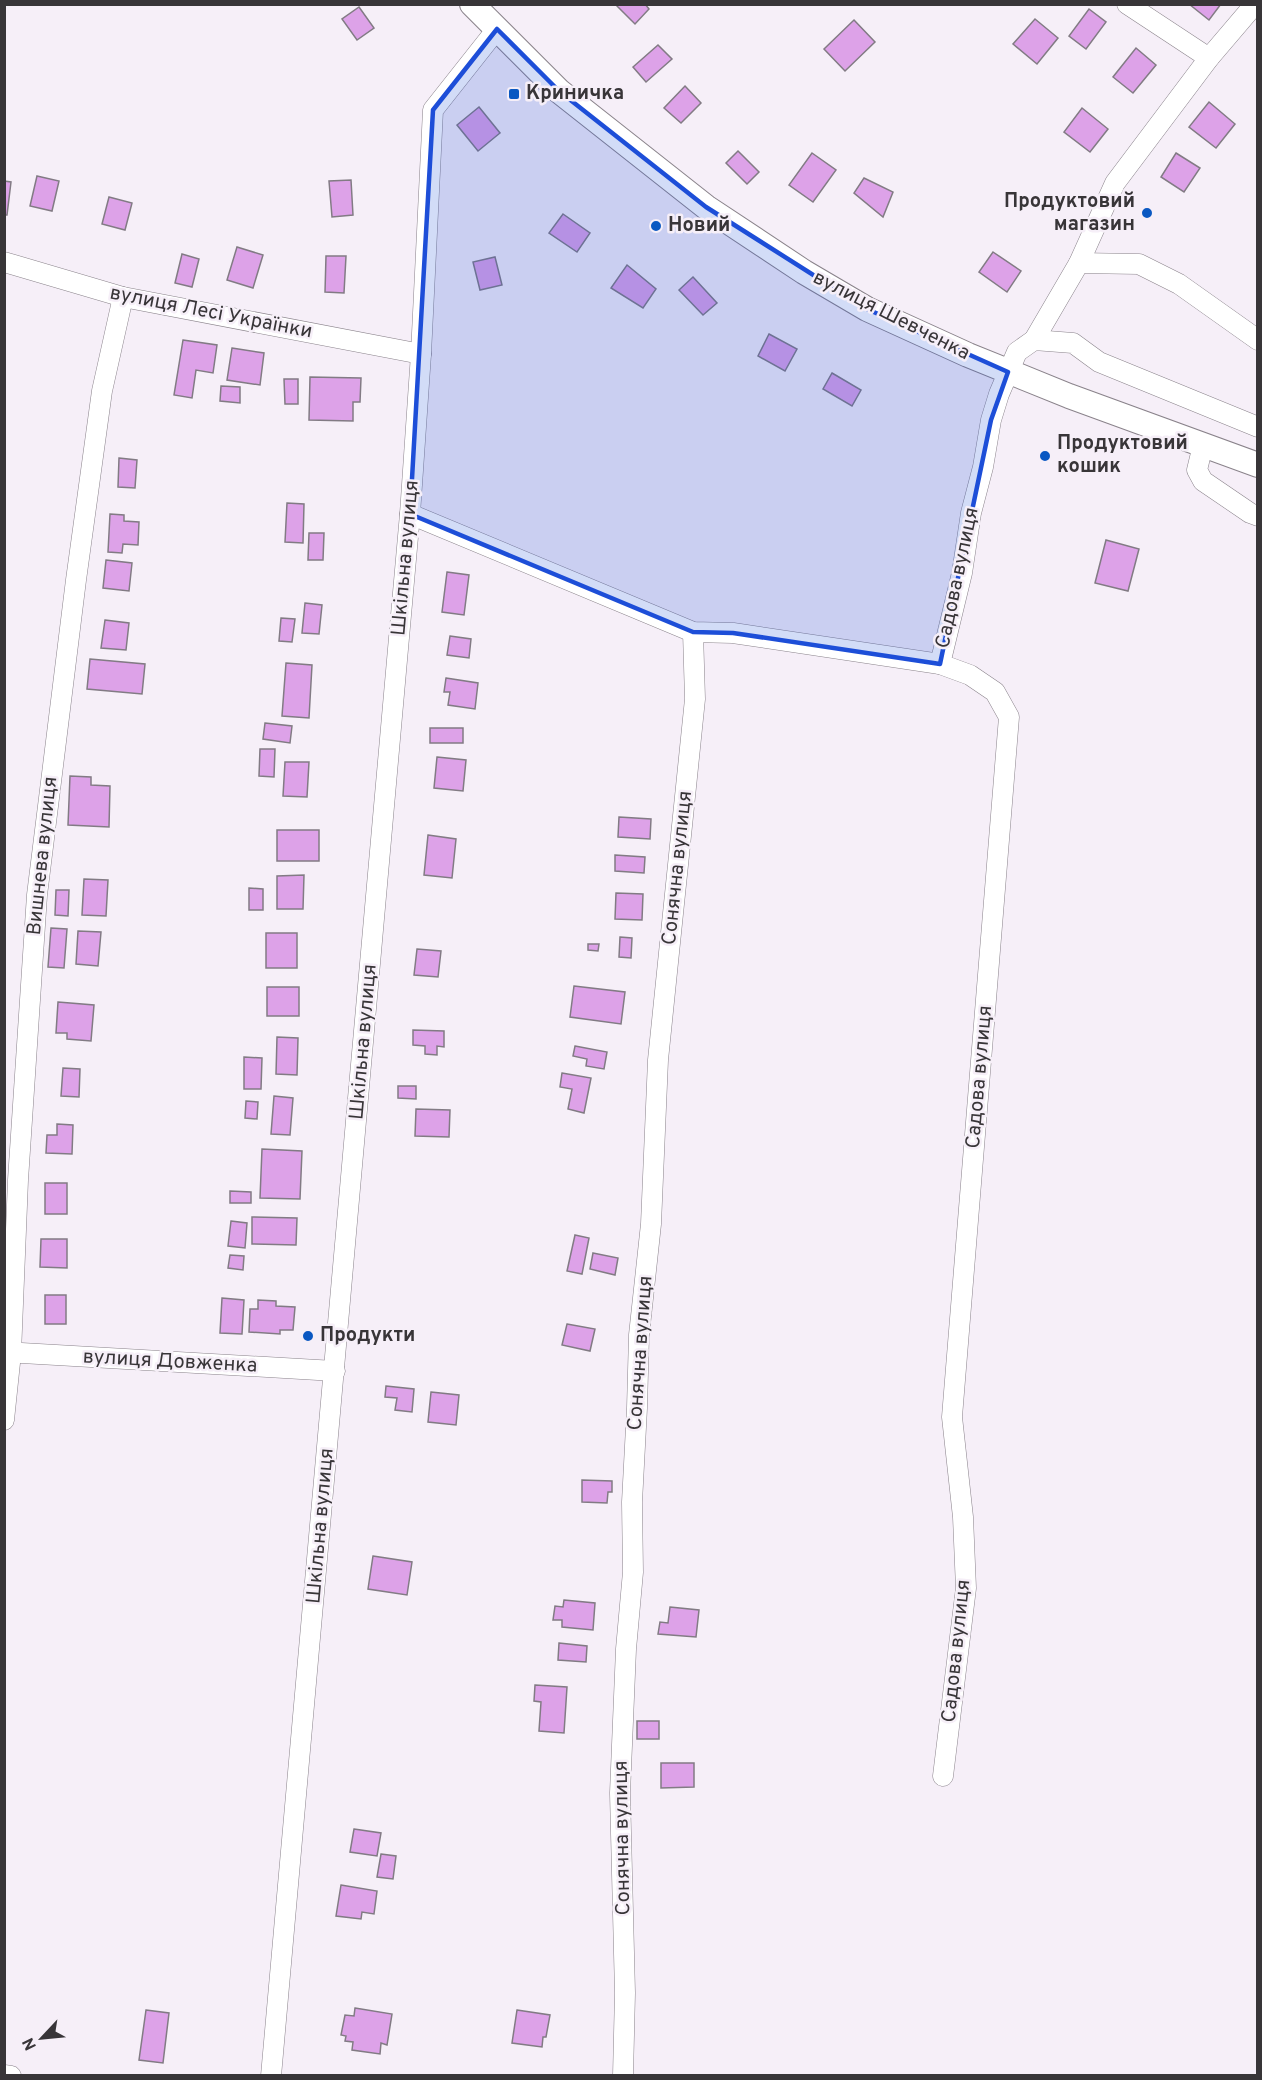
<svg xmlns="http://www.w3.org/2000/svg" width="1262" height="2080" viewBox="0 0 1262 2080" font-family="Overpass,sans-serif">
<style>
.building{fill:#dda2e8;stroke:#827b84;stroke-width:1.5}
.lines{fill:none;stroke-linecap:round;stroke-linejoin:round}
.minor-casing{stroke:#8a838b;stroke-width:21}
.major-casing{stroke:#8a838b;stroke-width:26}
.minor{stroke:#fff;stroke-width:20}
.major{stroke:#fff;stroke-width:24}
.marked{fill:#1d4ed8;fill-opacity:0.2;stroke:#1d4ed8;stroke-width:4.5;stroke-linejoin:round}
.poi-dot{fill:#0a58c2;stroke:#f6eff8;stroke-width:2}
.labels{text-anchor:middle;dominant-baseline:central;stroke-width:5;stroke-linejoin:round;paint-order:stroke}
.poi-label{font-size:20px;font-weight:bold;fill:#383538;stroke:#f6eff8;text-anchor:start}
.street-label{font-size:20px;fill:#383538;stroke:#f6eff8}
</style>
<rect width="100%" height="100%" fill="#f6eff8"/>
<g class="building">
<path d="M 619,4 L 645,4 L 649,9 L 635,24 L 617,6 Z"/>
<path d="M 1189,4 L 1221,4 L 1209,20 Z"/>
<path d="M 359,7 L 374,28 L 357,40 L 342,19 Z"/>
<path d="M 1089,9 L 1106,22 L 1086,49 L 1069,36 Z"/>
<path d="M 1035,19 L 1058,38 L 1037,64 L 1013,44 Z"/>
<path d="M 854,20 L 875,42 L 845,71 L 824,49 Z"/>
<path d="M 658,45 L 672,59 L 646,82 L 633,67 Z"/>
<path d="M 1136,48 L 1156,65 L 1133,93 L 1113,77 Z"/>
<path d="M 685,86 L 701,103 L 681,123 L 664,108 Z"/>
<path d="M 1209,102 L 1235,124 L 1216,148 L 1189,127 Z"/>
<path d="M 479,107 L 500,133 L 478,151 L 457,125 Z"/>
<path d="M 1082,108 L 1108,129 L 1090,152 L 1064,132 Z"/>
<path d="M 738,151 L 759,172 L 747,184 L 726,163 Z"/>
<path d="M 812,153 L 836,170 L 813,202 L 789,185 Z"/>
<path d="M 1176,153 L 1200,168 L 1184,192 L 1161,177 Z"/>
<path d="M 37,176 L 59,181 L 52,211 L 30,206 Z"/>
<path d="M 864,178 L 893,192 L 883,217 L 854,193 Z"/>
<path d="M 351,180 L 353,215 L 332,217 L 329,181 Z"/>
<path d="M 4,181 L 11,182 L 7,215 L 4,215 Z"/>
<path d="M 109,197 L 132,203 L 125,230 L 102,224 Z"/>
<path d="M 563,214 L 590,233 L 577,252 L 549,233 Z"/>
<path d="M 237,247 L 263,255 L 253,288 L 227,280 Z"/>
<path d="M 993,252 L 1021,271 L 1007,292 L 979,272 Z"/>
<path d="M 182,254 L 199,259 L 192,287 L 175,283 Z"/>
<path d="M 326,256 L 346,256 L 344,293 L 325,292 Z"/>
<path d="M 495,257 L 502,285 L 480,290 L 473,262 Z"/>
<path d="M 627,265 L 656,289 L 643,308 L 611,288 Z"/>
<path d="M 693,277 L 717,303 L 703,315 L 679,290 Z"/>
<path d="M 769,334 L 797,349 L 785,371 L 758,356 Z"/>
<path d="M 183,340 L 217,345 L 213,373 L 196,370 L 192,398 L 174,395 Z"/>
<path d="M 232,348 L 264,353 L 260,385 L 227,380 Z"/>
<path d="M 832,373 L 861,390 L 852,406 L 823,389 Z"/>
<path d="M 310,377 L 361,378 L 360,402 L 353,402 L 353,421 L 309,420 Z"/>
<path d="M 284,379 L 298,379 L 298,404 L 285,404 Z"/>
<path d="M 221,386 L 240,387 L 240,403 L 220,401 Z"/>
<path d="M 119,458 L 137,460 L 135,488 L 118,487 Z"/>
<path d="M 287,503 L 304,504 L 303,543 L 285,542 Z"/>
<path d="M 110,514 L 124,515 L 124,521 L 139,522 L 138,545 L 123,544 L 122,553 L 108,552 Z"/>
<path d="M 309,533 L 324,533 L 323,560 L 308,560 Z"/>
<path d="M 1106,540 L 1139,549 L 1128,591 L 1095,583 Z"/>
<path d="M 106,560 L 132,563 L 129,591 L 103,588 Z"/>
<path d="M 447,572 L 469,575 L 464,615 L 442,612 Z"/>
<path d="M 305,603 L 322,605 L 319,634 L 302,633 Z"/>
<path d="M 281,618 L 295,619 L 292,642 L 279,641 Z"/>
<path d="M 105,620 L 129,623 L 126,650 L 101,648 Z"/>
<path d="M 450,636 L 471,639 L 469,658 L 447,655 Z"/>
<path d="M 90,659 L 145,664 L 142,694 L 87,689 Z"/>
<path d="M 286,663 L 312,665 L 309,718 L 282,716 Z"/>
<path d="M 446,678 L 478,683 L 475,709 L 448,705 L 450,692 L 444,692 Z"/>
<path d="M 265,723 L 292,726 L 290,743 L 263,739 Z"/>
<rect x="430" y="728" width="33" height="15"/>
<path d="M 260,749 L 275,749 L 274,777 L 259,776 Z"/>
<path d="M 437,757 L 466,760 L 463,791 L 434,788 Z"/>
<path d="M 285,762 L 309,762 L 307,797 L 283,796 Z"/>
<path d="M 70,776 L 91,777 L 91,785 L 110,786 L 109,827 L 68,825 Z"/>
<path d="M 619,817 L 651,819 L 650,839 L 618,837 Z"/>
<rect x="277" y="830" width="42" height="31"/>
<path d="M 428,835 L 456,839 L 452,878 L 424,875 Z"/>
<path d="M 615,855 L 645,857 L 644,873 L 615,871 Z"/>
<path d="M 304,875 L 303,909 L 277,909 L 277,876 Z"/>
<path d="M 84,879 L 108,880 L 106,916 L 82,915 Z"/>
<path d="M 249,888 L 263,889 L 263,910 L 249,910 Z"/>
<path d="M 56,890 L 69,890 L 68,916 L 55,915 Z"/>
<path d="M 616,893 L 643,894 L 642,920 L 615,919 Z"/>
<path d="M 51,928 L 67,929 L 64,968 L 48,967 Z"/>
<path d="M 78,931 L 101,932 L 98,966 L 76,964 Z"/>
<rect x="266" y="933" width="31" height="35"/>
<path d="M 620,937 L 632,938 L 631,958 L 619,957 Z"/>
<path d="M 588,944 L 599,944 L 598,951 L 588,950 Z"/>
<path d="M 417,949 L 441,951 L 438,977 L 414,975 Z"/>
<path d="M 574,986 L 625,992 L 621,1024 L 570,1017 Z"/>
<rect x="267" y="987" width="32" height="29"/>
<path d="M 58,1002 L 94,1005 L 91,1041 L 67,1039 L 67,1033 L 56,1033 Z"/>
<path d="M 413,1030 L 444,1031 L 444,1047 L 437,1046 L 437,1055 L 425,1054 L 425,1046 L 413,1045 Z"/>
<path d="M 277,1037 L 298,1038 L 297,1075 L 276,1074 Z"/>
<path d="M 575,1046 L 607,1052 L 604,1069 L 586,1066 L 587,1059 L 573,1056 Z"/>
<path d="M 244,1057 L 262,1058 L 261,1089 L 244,1089 Z"/>
<path d="M 63,1068 L 80,1069 L 79,1097 L 61,1096 Z"/>
<path d="M 562,1073 L 591,1078 L 584,1113 L 568,1109 L 572,1089 L 560,1087 Z"/>
<path d="M 398,1086 L 416,1086 L 416,1099 L 398,1098 Z"/>
<path d="M 274,1096 L 293,1098 L 290,1135 L 271,1134 Z"/>
<path d="M 246,1101 L 258,1102 L 257,1119 L 245,1118 Z"/>
<path d="M 416,1109 L 450,1110 L 449,1137 L 415,1136 Z"/>
<path d="M 57,1124 L 73,1125 L 72,1154 L 46,1153 L 47,1135 L 57,1135 Z"/>
<path d="M 262,1149 L 302,1151 L 300,1199 L 260,1198 Z"/>
<rect x="45" y="1183" width="22" height="31"/>
<path d="M 230,1191 L 251,1192 L 251,1203 L 230,1203 Z"/>
<path d="M 252,1217 L 297,1218 L 296,1245 L 252,1244 Z"/>
<path d="M 231,1221 L 247,1223 L 245,1248 L 228,1246 Z"/>
<path d="M 575,1235 L 589,1238 L 582,1274 L 567,1271 Z"/>
<path d="M 41,1239 L 67,1239 L 67,1268 L 40,1267 Z"/>
<path d="M 593,1253 L 618,1258 L 615,1275 L 590,1269 Z"/>
<path d="M 230,1255 L 244,1256 L 243,1270 L 228,1268 Z"/>
<rect x="45" y="1295" width="21" height="29"/>
<path d="M 222,1298 L 244,1300 L 242,1334 L 220,1333 Z"/>
<path d="M 258,1300 L 276,1301 L 276,1306 L 295,1307 L 293,1330 L 280,1330 L 280,1334 L 249,1332 L 250,1309 L 258,1309 Z"/>
<path d="M 567,1324 L 595,1329 L 590,1351 L 562,1345 Z"/>
<path d="M 386,1386 L 414,1389 L 412,1412 L 395,1410 L 397,1398 L 385,1397 Z"/>
<path d="M 431,1392 L 459,1395 L 456,1425 L 428,1422 Z"/>
<path d="M 582,1480 L 612,1481 L 612,1492 L 608,1492 L 607,1503 L 582,1502 Z"/>
<path d="M 373,1556 L 412,1562 L 407,1595 L 368,1589 Z"/>
<path d="M 564,1600 L 595,1603 L 593,1630 L 562,1627 L 562,1620 L 553,1620 L 555,1606 L 563,1607 Z"/>
<path d="M 670,1607 L 699,1610 L 696,1637 L 658,1634 L 660,1622 L 668,1623 Z"/>
<path d="M 559,1643 L 587,1646 L 586,1662 L 558,1660 Z"/>
<path d="M 535,1685 L 567,1687 L 564,1733 L 539,1731 L 541,1702 L 534,1701 Z"/>
<rect x="637" y="1721" width="22" height="18"/>
<path d="M 661,1763 L 694,1763 L 694,1787 L 661,1788 Z"/>
<path d="M 354,1829 L 381,1833 L 377,1856 L 350,1852 Z"/>
<path d="M 381,1854 L 396,1856 L 393,1879 L 377,1877 Z"/>
<path d="M 341,1885 L 377,1891 L 374,1914 L 362,1912 L 361,1919 L 336,1916 Z"/>
<path d="M 355,2008 L 392,2014 L 387,2045 L 381,2043 L 380,2054 L 352,2050 L 353,2042 L 345,2041 L 346,2036 L 341,2035 L 345,2015 L 354,2016 Z"/>
<path d="M 146,2010 L 169,2013 L 163,2063 L 139,2060 Z"/>
<path d="M 517,2010 L 550,2015 L 546,2037 L 543,2037 L 542,2047 L 512,2043 Z"/>
</g>
<g class="lines">
<defs>
<g id="minor">
<path d="M 1127,4 L 1209,58"/>
<path d="M 4,262 L 123,297 L 421,354"/>
<path d="M 1079,263 L 1139,264 L 1179,284 L 1258,340"/>
<path d="M 1034,340 L 1079,263 L 1115,183 L 1209,58 L 1255,4"/>
<path d="M 1203,445 L 1197,470 L 1203,481 L 1250,513 L 1258,516"/>
<path d="M 410,514 L 693,632 L 733,633 L 940,664"/>
<path d="M 4,1352 L 335,1371"/>
<path d="M 4,1420 L 11,1353 L 18,1180 L 37,895 L 76,580 L 102,391 L 123,297"/>
<path d="M 943,1776 L 966,1588 L 963,1517 L 952,1417 L 1009,717 L 995,692 L 970,675 L 940,664 L 962,573 L 971,513 L 983,467 L 991,420 L 999,394 L 1017,352 L 1034,340 L 1073,343 L 1099,362 L 1258,427"/>
<path d="M 4,2075 L 11,2076"/>
<path d="M 271,2076 L 410,514 L 421,354 L 433,110 L 497,29"/>
<path d="M 623,2076 L 625,1993 L 620,1793 L 626,1649 L 633,1572 L 632,1502 L 637,1408 L 639,1335 L 651,1224 L 658,1060 L 695,699 L 693,632"/>
</g>
<path id="major" d="M 472,4 L 559,91 L 706,207 L 804,272 L 867,309 L 968,355 L 1069,396 L 1258,465"/>
</defs>
<use href="#minor" class="minor-casing"/>
<use href="#major" class="major-casing"/>
<use href="#minor" class="minor"/>
<use href="#major" class="major"/>
</g>
<path class="marked" d="M 497,29 L 559,91 L 706,207 L 867,309 L 1008,372 L 991,420 L 940,664 L 733,633 L 693,632 L 410,514 L 433,110 Z"/>
<g class="poi-dot">
<rect x="508" y="88" width="12" height="12" rx="3"/>
<circle cx="1147" cy="213" r="6"/>
<circle cx="656" cy="226" r="6"/>
<circle cx="1045" cy="456" r="6"/>
<circle cx="308" cy="1336" r="6"/>
</g>
<g class="labels">
<g class="poi-label">
<text x="526" y="94">Криничка</text>
<text x="1135" y="202" text-anchor="end">Продуктовий<tspan x="1135" dy="23">магазин</tspan></text>
<text x="668" y="226">Новий</text>
<text x="1057" y="444">Продуктовий<tspan x="1057" dy="23">кошик</tspan></text>
<text x="320" y="1336">Продукти</text>
</g>
<g class="street-label">
<text transform="translate(211 313) rotate(11)">вулиця Лесі Українки</text>
<text transform="translate(891 316) rotate(27)">вулиця Шевченка</text>
<text transform="translate(406 558) rotate(-85)">Шкільна вулиця</text>
<text transform="translate(958 578) rotate(-78)">Садова вулиця</text>
<text transform="translate(43 856) rotate(-84)">Вишнева вулиця</text>
<text transform="translate(678 868) rotate(-84)">Сонячна вулиця</text>
<text transform="translate(364 1042) rotate(-85)">Шкільна вулиця</text>
<text transform="translate(980 1077) rotate(-85)">Садова вулиця</text>
<text transform="translate(641 1353) rotate(-86)">Сонячна вулиця</text>
<text transform="translate(170 1362) rotate(3)">вулиця Довженка</text>
<text transform="translate(321 1526) rotate(-85)">Шкільна вулиця</text>
<text transform="translate(957 1651) rotate(-84)">Садова вулиця</text>
<text transform="translate(623 1838) rotate(-91)">Сонячна вулиця</text>
</g>
</g>
<rect width="1262" height="2080" fill="none" stroke="#383538" stroke-width="12"/>
<g transform="translate(42 2038) rotate(244)" stroke="#f6eff8" stroke-width="4.5" paint-order="stroke">
<path d="M0-4.5L10 22L0 15L-10 22Z" fill="#383538"/>
<text y="-9" font-size="16" font-weight="bold" text-anchor="middle" fill="#383538">N</text>
</g>
</svg>
